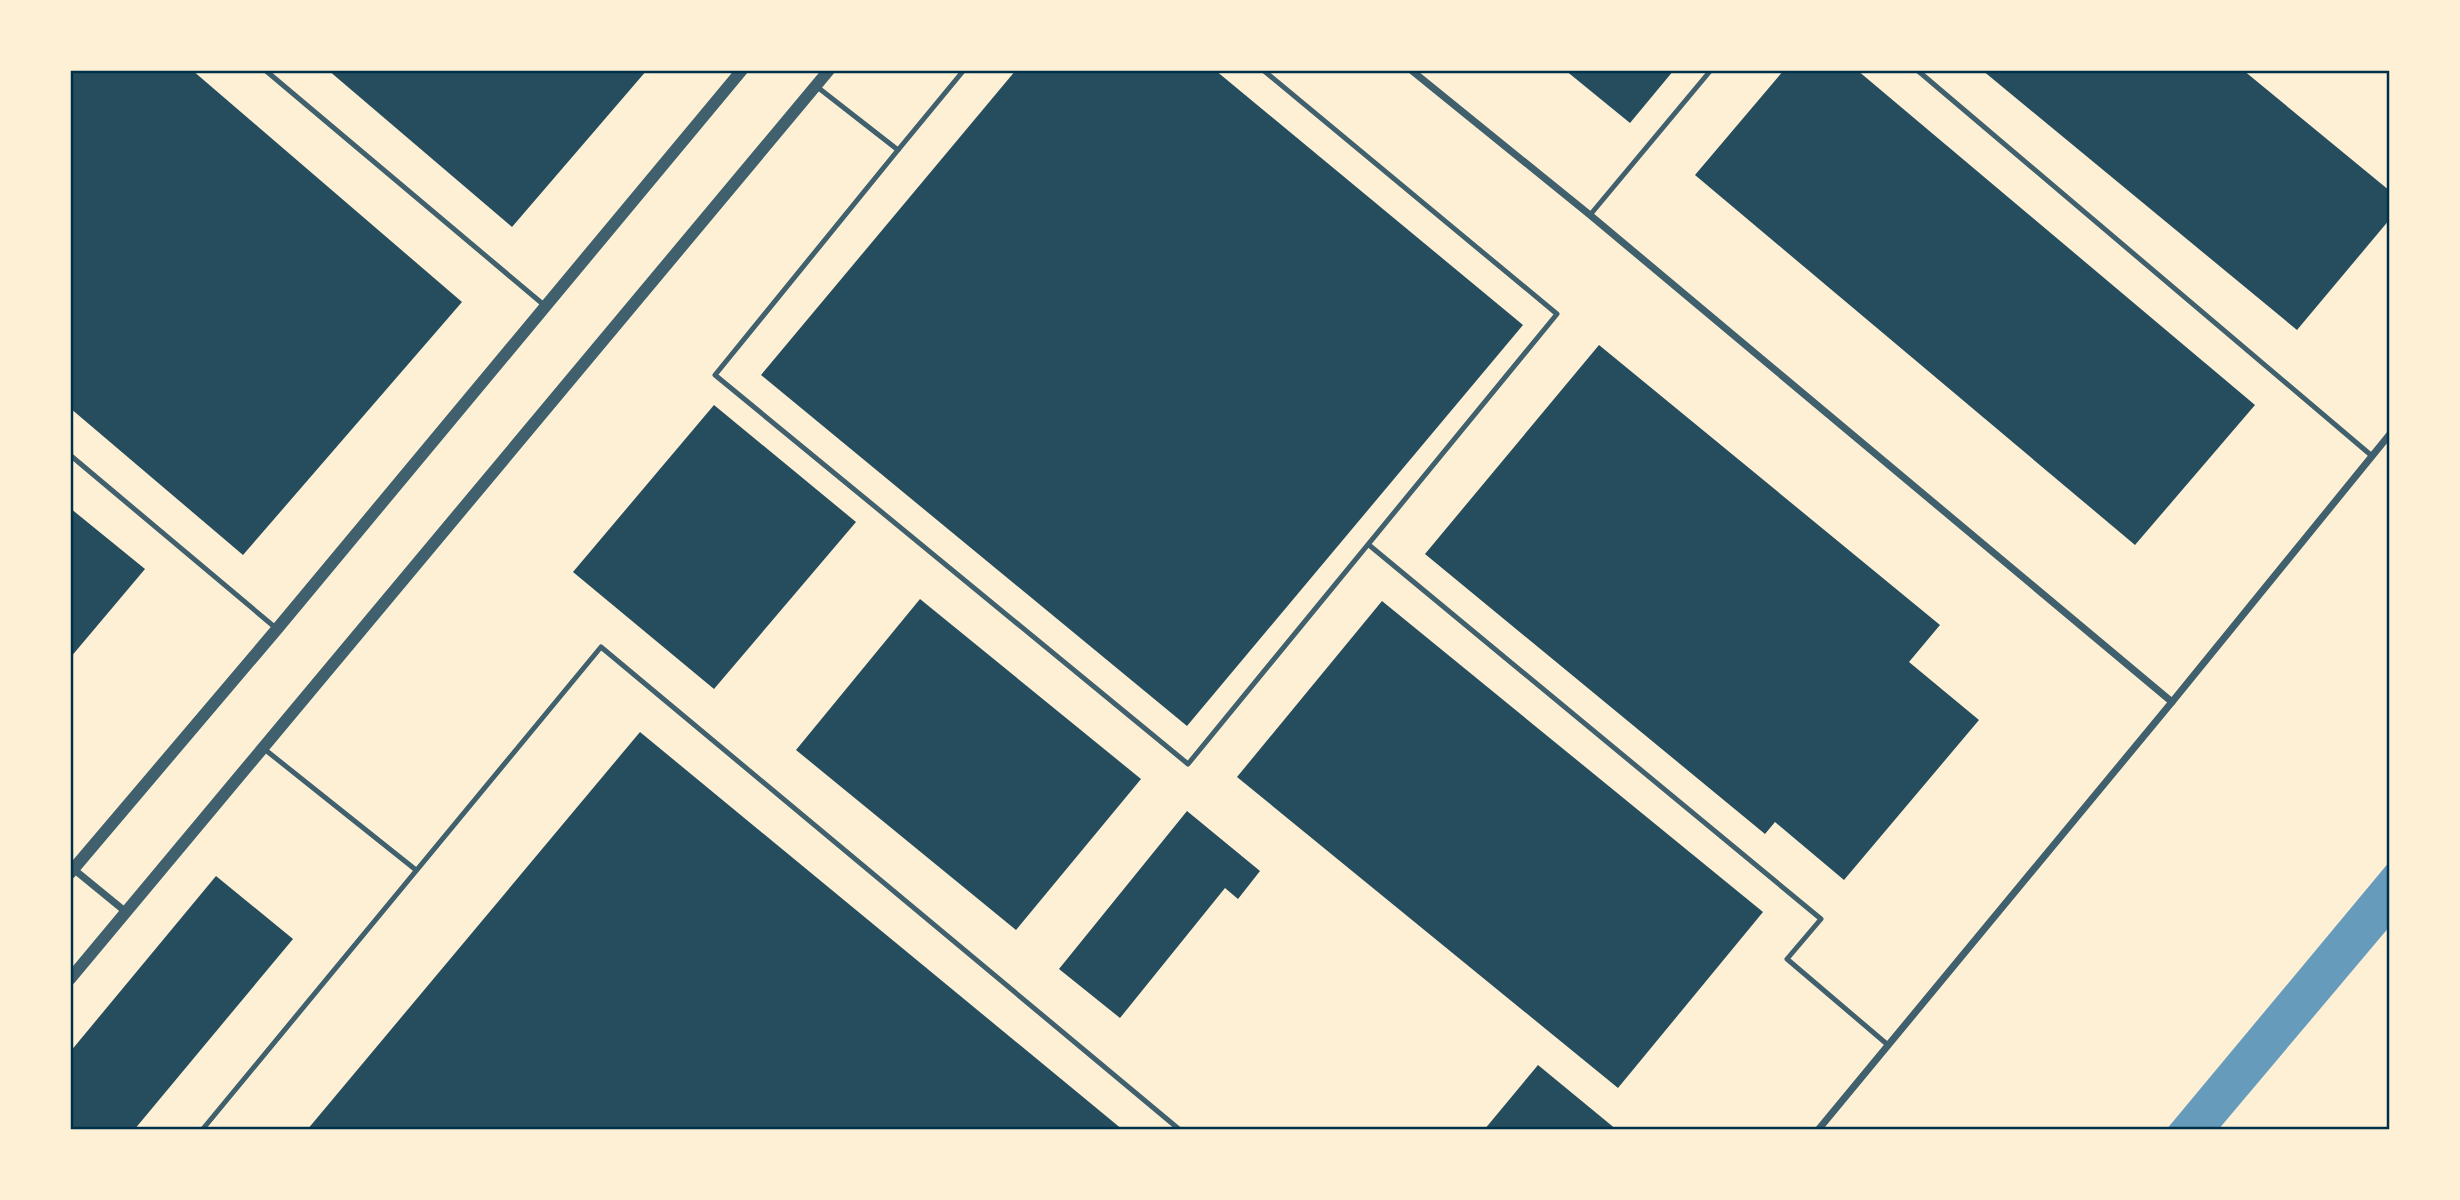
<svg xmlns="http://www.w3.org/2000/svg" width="2460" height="1200" viewBox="0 0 2460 1200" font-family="'Noto Sans',sans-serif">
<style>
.water{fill:#669bbc}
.building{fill:#264d5e}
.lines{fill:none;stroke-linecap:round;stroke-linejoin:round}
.service{stroke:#3f606c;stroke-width:5}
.minor{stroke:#3f606c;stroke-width:7}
.tertiary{stroke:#3f606c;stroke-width:12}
.neatline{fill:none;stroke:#003049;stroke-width:2.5}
</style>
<rect width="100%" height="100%" fill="#fdf0d5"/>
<path class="water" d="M 2390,861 L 2390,926 L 2218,1130 L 2166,1130 Z"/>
<g class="building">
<path d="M 70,70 L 192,70 L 462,302 L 243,555 L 70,408 Z"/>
<path d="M 328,70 L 647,70 L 512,227 Z"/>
<path d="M 1016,70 L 1215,70 L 1523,325 L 1187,726 L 761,375 Z"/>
<path d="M 1565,70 L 1674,70 L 1630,123 Z"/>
<path d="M 1784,70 L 1857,70 L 2255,405 L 2135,545 L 1695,175 Z"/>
<path d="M 1982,70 L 2243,70 L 2390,191 L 2390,219 L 2297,330 Z"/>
<path d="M 1599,345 L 1940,625 L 1909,662 L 1979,720 L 1844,880 L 1775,822 L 1765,834 L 1425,554 Z"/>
<path d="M 714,405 L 856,522 L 714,689 L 573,572 Z"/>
<path d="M 70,508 L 145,569 L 70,658 Z"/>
<path d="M 920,599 L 1141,779 L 1016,930 L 796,750 Z"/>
<path d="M 1382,601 L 1763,912 L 1618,1088 L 1237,777 Z"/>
<path d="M 640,732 L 1123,1130 L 307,1130 Z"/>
<path d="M 1187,811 L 1260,871 L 1238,899 L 1225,888 L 1120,1018 L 1059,969 Z"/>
<path d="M 216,876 L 293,939 L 134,1130 L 70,1130 L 70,1052 Z"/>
<path d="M 1538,1065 L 1617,1130 L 1484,1130 Z"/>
</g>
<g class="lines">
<g class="service">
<path d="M 265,70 L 544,305"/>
<path d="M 1917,70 L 2372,456"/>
<path d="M 816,86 L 898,150 L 715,375 L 1188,764 L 1557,314 L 1263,70"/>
<path d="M 898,150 L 964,70"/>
<path d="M 1590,215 L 1711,70"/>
<path d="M 70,455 L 277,629"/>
<path d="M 1369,545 L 1821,919 L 1787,959 L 1888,1045"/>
<path d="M 263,748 L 416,870"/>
<path d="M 202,1130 L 601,647 L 1180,1130"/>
</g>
<g class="minor">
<path d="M 1411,70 L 1590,215 L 2172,702"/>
<path d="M 71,867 L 126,912"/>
<path d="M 1818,1130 L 2172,702 L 2390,434"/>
</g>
<g class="tertiary">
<path d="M 70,873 L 277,629 L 742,70"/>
<path d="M 70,979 L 829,70"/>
</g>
</g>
<rect width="2460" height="1200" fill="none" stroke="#fdf0d5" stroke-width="144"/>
<rect x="72" y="72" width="2316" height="1056" class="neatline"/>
</svg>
